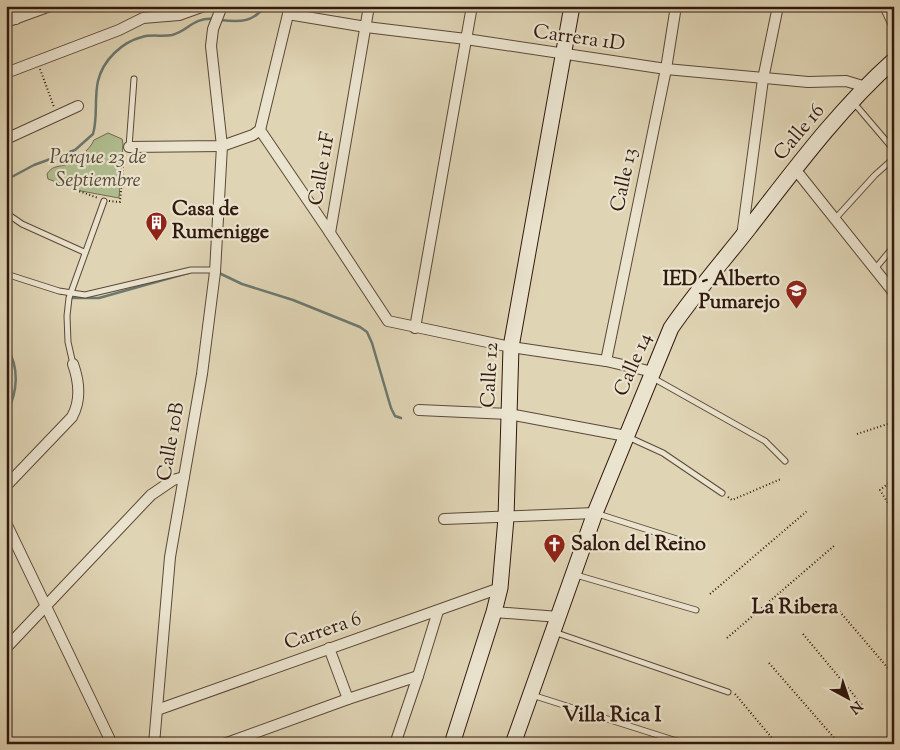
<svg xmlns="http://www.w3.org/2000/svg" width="900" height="750" viewBox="0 0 900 750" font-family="'Sorts Mill Goudy',serif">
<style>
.green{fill:#b0bd8f;stroke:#706b4e}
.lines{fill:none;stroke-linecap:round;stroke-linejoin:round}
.stream{stroke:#6c7870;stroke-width:2.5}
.lane-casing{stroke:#5c4838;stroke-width:7}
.street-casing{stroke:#5c4838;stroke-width:12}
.secondary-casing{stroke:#31190e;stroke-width:17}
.path{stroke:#31190e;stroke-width:2;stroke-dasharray:1 2.5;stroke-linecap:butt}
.lane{stroke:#eae3ce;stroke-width:5}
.street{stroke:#eae3ce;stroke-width:10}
.secondary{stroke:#eae3ce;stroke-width:15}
.labels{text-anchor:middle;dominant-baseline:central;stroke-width:4.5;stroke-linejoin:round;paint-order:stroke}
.street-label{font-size:20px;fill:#31190e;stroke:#eae3ce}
.park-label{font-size:20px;font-style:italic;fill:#574a35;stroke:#eae3ce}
.poi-label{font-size:20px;font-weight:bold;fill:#31190e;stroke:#eae3ce;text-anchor:start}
.neighbourhood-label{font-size:21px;font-weight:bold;fill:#31190e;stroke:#eae3ce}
</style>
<rect width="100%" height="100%" fill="#dfd4b4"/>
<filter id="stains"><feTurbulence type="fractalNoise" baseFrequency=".004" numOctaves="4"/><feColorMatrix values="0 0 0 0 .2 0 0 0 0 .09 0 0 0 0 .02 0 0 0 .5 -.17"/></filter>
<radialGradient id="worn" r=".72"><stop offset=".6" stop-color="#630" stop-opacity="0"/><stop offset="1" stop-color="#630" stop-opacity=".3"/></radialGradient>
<path class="green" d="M 108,133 L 122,139 L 123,144 L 119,198 L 81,191 L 48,179 L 47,174 C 52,166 57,167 65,165 C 74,162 90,150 94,140 Z"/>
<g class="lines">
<g class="stream">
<path d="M 220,20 C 239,22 253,23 265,6"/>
<path d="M 6,180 L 34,165 L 75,150 L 93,134 C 98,117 94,98 98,81 C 103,60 122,42 142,37 C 152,34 162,37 172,35 C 188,31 193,17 214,19"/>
<path d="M 219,273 L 242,284 L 293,300 L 360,327 L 367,332 L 372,343 L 391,408 L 395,416 L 401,418"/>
<path d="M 70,298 L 99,298 L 188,273"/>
<path d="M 6,346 C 20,367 18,392 6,415"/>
</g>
<defs>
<g id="lane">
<path d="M 854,103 L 894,150"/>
<path d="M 129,147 L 134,79"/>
<path d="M 6,213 L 22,224 L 84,252"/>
<path d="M 835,219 L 875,175 L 894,158"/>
<path d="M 875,269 L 894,246"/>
<path d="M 6,274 L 59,291 L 85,295 L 191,270 L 215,270"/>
<path d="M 73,364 L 68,342 L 67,316 L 69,298 L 104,201"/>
<path d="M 653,378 L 765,441 L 785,461"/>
<path d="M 628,437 L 663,453 L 722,493"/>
<path d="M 598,514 L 683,541"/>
<path d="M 576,575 L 696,610"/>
<path d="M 554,632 L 728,692"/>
<path d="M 532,695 L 686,744"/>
</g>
<g id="street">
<path d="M 11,6 L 16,19"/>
<path d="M 290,6 L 260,130 L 330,233"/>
<path d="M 369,6 L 330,233 L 388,321 L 511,347 L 606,361 L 653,372"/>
<path d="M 885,6 L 894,25"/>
<path d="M 288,14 L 366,27 L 466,39 L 666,69 L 808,82 L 846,81 L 866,87"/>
<path d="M 6,22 L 50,6"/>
<path d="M 6,73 L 119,30 L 143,18 L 179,15 L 204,6"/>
<path d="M 6,139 L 78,106"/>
<path d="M 129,147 L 222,146 L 253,135 L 260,130"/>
<path d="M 795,169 L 894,293"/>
<path d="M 742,236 L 763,79 L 778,6"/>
<path d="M 415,328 L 472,6"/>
<path d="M 606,361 L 666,69 L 676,6"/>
<path d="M 419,410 L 509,414 L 626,436"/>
<path d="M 6,486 L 72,417 C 81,401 79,381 73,364"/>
<path d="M 444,519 L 595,513"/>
<path d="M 6,523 L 112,744"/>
<path d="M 494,612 L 559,617"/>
<path d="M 6,648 L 151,495 L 173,480 L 184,477"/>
<path d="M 329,648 L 348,699"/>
<path d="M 157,710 L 500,588"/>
<path d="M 154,744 L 170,557 L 202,374 L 215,272 L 222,146 L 211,46 L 213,29 L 222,6"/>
<path d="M 224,744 L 348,699 L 418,676"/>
<path d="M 395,744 L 418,676 L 438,611"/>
</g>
<g id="secondary">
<path d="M 452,744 L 494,612 L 500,588 L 506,518 L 511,347 L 572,6"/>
<path d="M 513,744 L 595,513 L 671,328 C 695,293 723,261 749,228 C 794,170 839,109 894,60"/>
</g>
</defs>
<use href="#lane" class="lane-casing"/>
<use href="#street" class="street-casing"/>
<use href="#secondary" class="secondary-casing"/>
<g class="path">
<path d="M 40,69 L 54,107"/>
<path d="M 76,190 L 98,198"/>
<path d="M 109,201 L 120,202 L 124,155"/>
<path d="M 857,434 L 894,422"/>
<path d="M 894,479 L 880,490 L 889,505 L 894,506"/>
<path d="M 728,497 L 732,500 L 781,479"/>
<path d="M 710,594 L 807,511"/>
<path d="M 835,606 L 893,674"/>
<path d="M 803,634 L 863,706"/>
<path d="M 727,638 L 835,545"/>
<path d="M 769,663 L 836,740"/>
<path d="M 735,694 L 777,744"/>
</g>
<use href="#lane" class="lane"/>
<use href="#street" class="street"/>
<use href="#secondary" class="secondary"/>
</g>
<defs>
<symbol id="building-pin" viewBox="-11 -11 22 30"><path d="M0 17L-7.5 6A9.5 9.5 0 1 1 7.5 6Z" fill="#8f2418" stroke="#eae3ce"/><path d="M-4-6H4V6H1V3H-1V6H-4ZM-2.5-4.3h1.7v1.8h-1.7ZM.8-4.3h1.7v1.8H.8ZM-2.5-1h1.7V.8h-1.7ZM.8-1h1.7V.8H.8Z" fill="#fff"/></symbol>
<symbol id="school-pin" viewBox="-11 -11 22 30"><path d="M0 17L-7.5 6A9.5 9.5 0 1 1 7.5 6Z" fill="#8f2418" stroke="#eae3ce"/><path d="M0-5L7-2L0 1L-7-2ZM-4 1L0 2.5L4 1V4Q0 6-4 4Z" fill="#fff"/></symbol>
<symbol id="church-pin" viewBox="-11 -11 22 30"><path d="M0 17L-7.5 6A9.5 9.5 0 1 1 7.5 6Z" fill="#8f2418" stroke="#eae3ce"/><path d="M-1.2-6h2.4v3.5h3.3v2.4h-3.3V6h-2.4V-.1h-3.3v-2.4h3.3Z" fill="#fff"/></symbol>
</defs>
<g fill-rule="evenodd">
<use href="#building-pin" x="144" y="210" width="25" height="34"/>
<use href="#school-pin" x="784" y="278" width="25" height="34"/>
<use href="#church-pin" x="542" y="532" width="25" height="34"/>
</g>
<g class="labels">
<g class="street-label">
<text transform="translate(579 39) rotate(8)">Carrera 1D</text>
<text transform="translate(800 133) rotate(-50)">Calle 16</text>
<text transform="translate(323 169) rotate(-80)">Calle 11F</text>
<text transform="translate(625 180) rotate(-78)">Calle 13</text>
<text transform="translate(634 365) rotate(-67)">Calle 14</text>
<text transform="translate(491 375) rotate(-87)">Calle 12</text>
<text transform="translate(172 442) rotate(-80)">Calle 10B</text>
<text transform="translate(323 632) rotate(-19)">Carrera 6</text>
</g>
<g class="park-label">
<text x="98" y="158">Parque 23 de<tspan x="98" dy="23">Septiembre</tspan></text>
</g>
<g class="poi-label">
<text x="172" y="210">Casa de<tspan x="172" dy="23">Rumenigge</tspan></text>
<text x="780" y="280" text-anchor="end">IED - Alberto<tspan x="780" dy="23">Pumarejo</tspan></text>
<text x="571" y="545">Salon del Reino</text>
</g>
<g class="neighbourhood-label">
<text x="795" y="608">La Ribera</text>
<text x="612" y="716">Villa Rica I</text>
</g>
</g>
<rect width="900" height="750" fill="none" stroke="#dfd4b4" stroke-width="25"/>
<rect x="8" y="8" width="885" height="735" fill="none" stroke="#31190e" stroke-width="2.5"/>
<rect x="12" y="12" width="875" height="725" fill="none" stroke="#31190e"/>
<g transform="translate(848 698) rotate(140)" stroke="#eae3ce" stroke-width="4" paint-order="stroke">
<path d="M0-4L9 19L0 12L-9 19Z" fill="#31190e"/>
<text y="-8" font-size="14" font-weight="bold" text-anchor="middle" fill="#31190e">N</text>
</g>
<rect width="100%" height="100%" filter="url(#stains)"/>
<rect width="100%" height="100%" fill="url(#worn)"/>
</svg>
